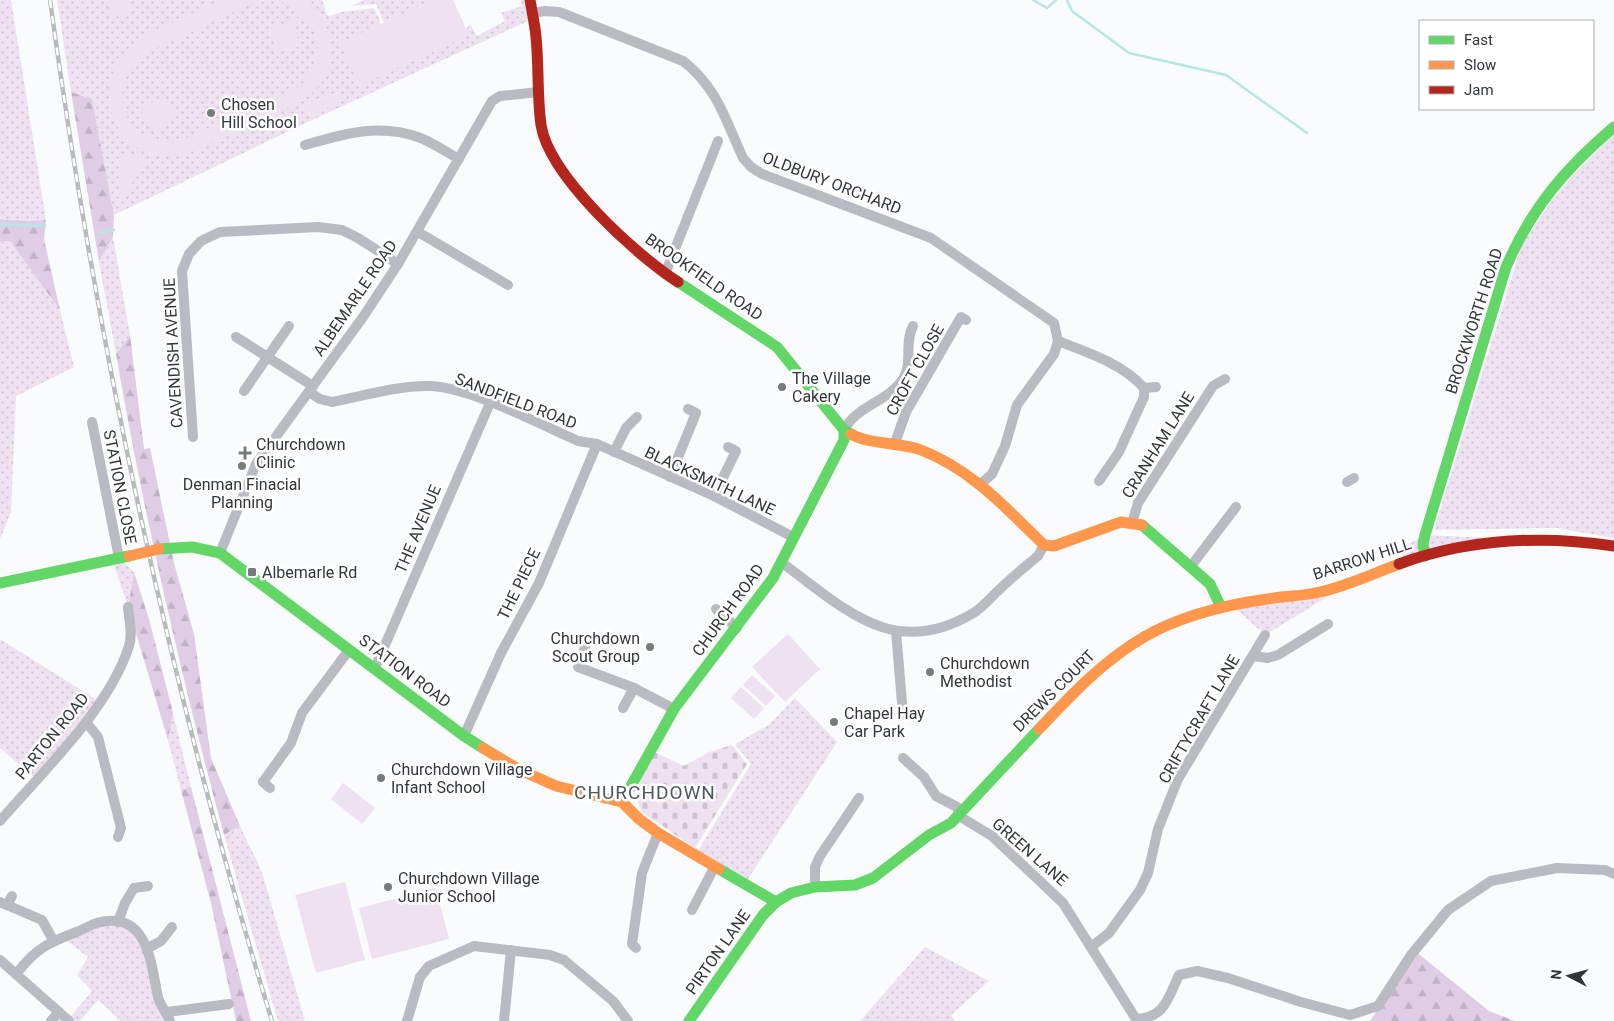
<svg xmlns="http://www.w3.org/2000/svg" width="1614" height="1021" viewBox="0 0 1614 1021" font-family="Roboto,sans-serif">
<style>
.green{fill:url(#green-dots);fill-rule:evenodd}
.forest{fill:url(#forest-firs)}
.cemetery{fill:url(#cemetery-stones)}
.pitch{fill:#eee2f2;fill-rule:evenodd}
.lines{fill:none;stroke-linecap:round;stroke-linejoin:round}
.stream{stroke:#b5e7e3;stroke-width:2.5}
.street{stroke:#babac2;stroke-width:10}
.fast{stroke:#63d668;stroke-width:11}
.slow{stroke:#ff974d;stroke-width:11}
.jam{stroke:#b3261e;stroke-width:11}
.rail-casing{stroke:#b9babd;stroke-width:4.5}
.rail{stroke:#fff;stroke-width:2.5;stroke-dasharray:8;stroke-linecap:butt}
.slow-bridge{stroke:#ff974d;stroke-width:11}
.poi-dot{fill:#787b7e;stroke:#fff;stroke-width:2}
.labels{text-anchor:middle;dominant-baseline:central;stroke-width:5;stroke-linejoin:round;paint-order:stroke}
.poi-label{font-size:16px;fill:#32363a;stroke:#fff;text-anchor:start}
.street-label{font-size:16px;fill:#32363a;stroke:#fff}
.quarter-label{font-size:19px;letter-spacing:1px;fill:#4f5760;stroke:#fff}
</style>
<defs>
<pattern id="green-dots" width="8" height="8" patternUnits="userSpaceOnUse" patternTransform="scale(1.25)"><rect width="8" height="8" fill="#eee2f2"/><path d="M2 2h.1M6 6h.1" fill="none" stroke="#cdc2d0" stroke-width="1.8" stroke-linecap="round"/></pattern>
<pattern id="forest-firs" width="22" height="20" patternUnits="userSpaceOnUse" patternTransform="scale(1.25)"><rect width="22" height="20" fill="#dfcde5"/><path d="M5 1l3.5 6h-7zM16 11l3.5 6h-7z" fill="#c0b1c5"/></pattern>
<pattern id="cemetery-stones" width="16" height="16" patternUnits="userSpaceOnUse" patternTransform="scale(1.25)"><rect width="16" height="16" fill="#eee2f2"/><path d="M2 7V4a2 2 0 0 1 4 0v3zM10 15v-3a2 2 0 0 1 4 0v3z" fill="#cdc2d0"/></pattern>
</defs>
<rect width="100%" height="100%" fill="#fafbfd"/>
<g class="green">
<path d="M 0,0 L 11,0 L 46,220 L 22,221 L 0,219 Z"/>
<path d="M 57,0 L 322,0 L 327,15 L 330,16 L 341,12 L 374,8 L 380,20 L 380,25 L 340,43 L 469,35 L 466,29 L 470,24 L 477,36 L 505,21 L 501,13 L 522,6 L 521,0 L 524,0 L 528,21 L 310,121 L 114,215 L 92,99 L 71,92 ZM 337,93 L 340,102 L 310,116 L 305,105 Z"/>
<path d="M 364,0 L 433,0 L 384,23 L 376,4 L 350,6 Z"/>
<path d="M 1614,135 L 1614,538 L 1557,528 L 1434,530 L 1521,247 C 1547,204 1576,168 1614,135 Z"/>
<path d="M 113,237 L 130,335 L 116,354 L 99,262 Z"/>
<path d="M 10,241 L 60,310 L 74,367 L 16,396 L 11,512 L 0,539 L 0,242 Z"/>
<path d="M 1425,535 L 1509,539 L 1406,562 L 1400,549 Z"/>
<path d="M 119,558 L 134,572 L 128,607 L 112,559 Z"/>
<path d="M 1327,597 L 1265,635 L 1232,605 Z"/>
<path d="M 0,639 L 100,702 L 36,779 L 0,748 Z"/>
<path d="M 795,698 L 837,742 L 746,882 L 698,851 L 751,764 L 735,744 L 770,724 Z"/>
<path d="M 173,713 L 191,787 L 181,790 L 168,740 Z"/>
<path d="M 240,826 L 262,872 L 305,1021 L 278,1021 L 224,835 Z"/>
<path d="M 118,922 L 139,935 L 170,1021 L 121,1021 L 98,1000 L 80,1021 L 68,1020 L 92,991 L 77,975 L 88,957 L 62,937 Z"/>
<path d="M 925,947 L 989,981 L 951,1015 L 955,1021 L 860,1021 Z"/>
</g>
<g class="forest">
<path d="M 71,92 L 92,99 L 114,215 L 113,237 L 99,262 Z"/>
<path d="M 0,219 L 22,221 L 46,220 L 44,239 L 60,310 L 10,241 L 0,242 Z"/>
<path d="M 130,335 L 144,449 L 150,448 L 174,563 L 194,634 L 211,758 L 240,826 L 224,835 C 181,676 144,516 116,354 Z"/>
<path d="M 134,572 L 149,619 L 173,713 L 168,740 L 128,607 Z"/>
<path d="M 191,787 L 251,1021 L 236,1021 L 211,903 L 181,790 Z"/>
<path d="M 1415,951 L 1489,1011 L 1515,1021 L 1370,1021 Z"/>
</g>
<path class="cemetery" d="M 732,745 L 747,764 L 695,848 L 642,812 C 629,792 646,771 655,752 L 684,766 L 709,752 Z"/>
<g class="pitch">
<path d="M 115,0 L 133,4 L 126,18 L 110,13 L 111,10 L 108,3 Z"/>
<path d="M 221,0 L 308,1 C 337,29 341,76 304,99 C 287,110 267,117 249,126 C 211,143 159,178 124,136 C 114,123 109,109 109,94 C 109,70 124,49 145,39 L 143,36 ZM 272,0 C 317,7 332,53 300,86 L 178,142 C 123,145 103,89 144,54 L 251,4 Z"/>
<path d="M 433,0 L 453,0 L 469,35 L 359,86 L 340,43 Z"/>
<path d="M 294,16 L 298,18 L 294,24 L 300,46 L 276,52 L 269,28 L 291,22 Z"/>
<path d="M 338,93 L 341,102 L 310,116 L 305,105 Z"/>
<path d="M 161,96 L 176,116 L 159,130 L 158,137 L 154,136 L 155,129 L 141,111 Z"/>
<path d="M 119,153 L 133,155 L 146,161 L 120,203 Z"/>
<path d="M 788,634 L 820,669 L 785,702 L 752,667 Z"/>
<path d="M 752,675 L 775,696 L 766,706 L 743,685 Z"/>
<path d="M 741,687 L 764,708 L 754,719 L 731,698 Z"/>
<path d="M 343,783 L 375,808 L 362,824 L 331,799 Z"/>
<path d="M 345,882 L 365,960 L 316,973 L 295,895 Z"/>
<path d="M 436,888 L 449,939 L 372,959 L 359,908 Z"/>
</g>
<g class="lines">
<g class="stream">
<path d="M 1033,0 L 1047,8 L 1056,0"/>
<path d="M 1067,0 L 1072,11 L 1129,53 L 1226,75 L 1307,133"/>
<path d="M 0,224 L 45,226"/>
<path d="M 99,232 L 114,230"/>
</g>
<g class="street">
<path d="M 533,13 L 545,11 L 559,12 L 683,61 C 717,87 726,121 743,158 L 751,167 L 762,174 L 931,238 L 1054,323 L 1058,341 L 1054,354 L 1017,405 L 1005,446 L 992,474 L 981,484"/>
<path d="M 305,145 C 343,134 379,123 418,137 C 432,142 446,152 459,159"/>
<path d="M 418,232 L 508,285"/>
<path d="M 665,274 L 718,141"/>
<path d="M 236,337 L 313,386"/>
<path d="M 1058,341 C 1087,352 1123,364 1144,388 L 1156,387"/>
<path d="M 244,391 L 289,326"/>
<path d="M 309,392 L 320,399 L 332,402 C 363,396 399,385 431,386 C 472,388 539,424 578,441 L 597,444 L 714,496 L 793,537"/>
<path d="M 92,422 L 119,558"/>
<path d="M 844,430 C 855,407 889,401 903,379 C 913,364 904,342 913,326"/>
<path d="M 193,437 L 182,271 L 189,254 L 201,241 L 220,232 L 318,227 L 342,230 L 358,238 L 398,264"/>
<path d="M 895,443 L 906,412 L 961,317 L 966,320"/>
<path d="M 614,452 L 626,428 L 637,417"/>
<path d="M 670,477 L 696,413 L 688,409"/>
<path d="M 1099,481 L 1119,452 L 1144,397 L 1144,388"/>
<path d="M 1347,482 L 1354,478"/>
<path d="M 714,496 L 736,451 L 728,447"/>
<path d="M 1132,523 L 1138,503 L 1213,386 L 1225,379"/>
<path d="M 220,553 L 256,464 L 363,317 L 398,264 L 492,101 L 500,96 L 539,92"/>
<path d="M 781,562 C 844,608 894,662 975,612 C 984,606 992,596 1000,589 C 1012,577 1025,567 1038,556 L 1044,545"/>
<path d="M 1191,566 L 1236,507"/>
<path d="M 716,609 L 737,628"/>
<path d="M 896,631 L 903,715"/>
<path d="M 587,642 L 578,667 L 634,688 L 674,709"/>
<path d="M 1253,656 L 1268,658 L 1278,655 L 1328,624"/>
<path d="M 375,668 L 490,403"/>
<path d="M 623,708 L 634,688"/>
<path d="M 86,722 L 98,737 L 121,828 L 118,837"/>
<path d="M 464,736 L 501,653 L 539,583 L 597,444"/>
<path d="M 903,758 L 924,777 L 936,796 L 957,807 L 959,816 L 992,836 L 1063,903 L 1136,1019"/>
<path d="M 270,788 L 263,782 L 291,743 L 302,713 L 349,650"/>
<path d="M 0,821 C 43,771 109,709 129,646 C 133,635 129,619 128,607"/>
<path d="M 815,887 L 815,867 L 820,856 L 859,798"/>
<path d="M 0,902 L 42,920 L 53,940"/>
<path d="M 7,905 L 12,896"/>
<path d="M 692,910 L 715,866"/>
<path d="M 118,922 L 125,903 L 134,888 L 148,886"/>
<path d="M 1091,947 L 1109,933 L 1140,890 L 1148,873 L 1158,829 L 1178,779 L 1265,635"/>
<path d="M 148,948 L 161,941 L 172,927"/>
<path d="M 636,948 L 632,944 L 642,873 L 658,833"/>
<path d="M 0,960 L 69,1021"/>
<path d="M 17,973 C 36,948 50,942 79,931 C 86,928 93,923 101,922 C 149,912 151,966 158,997 C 160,1005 167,1013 170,1021"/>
<path d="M 167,1012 L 229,1004"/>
<path d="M 1136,1019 C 1165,1018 1168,998 1179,975 L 1197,971 L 1228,978 L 1301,1002 L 1350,1015 L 1378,1006 L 1411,955 L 1448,910 L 1491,881 L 1557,868 L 1605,870 L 1614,874"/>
<path d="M 51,1021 L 59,1012"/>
<path d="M 407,1021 L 420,977 L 429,966 L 474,946 L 550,955 L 564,960 L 613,1001 L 628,1021"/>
<path d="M 504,1021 L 511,950"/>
</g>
<g class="fast">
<path d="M 678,282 L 777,347 L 844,430 L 851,434"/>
<path d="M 1142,525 L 1210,584 L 1221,607"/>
<path d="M 159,549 L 192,547 L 220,553 L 464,736 L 483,748"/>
<path d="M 1425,556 L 1423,544 L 1425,535 L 1506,267 C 1532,207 1565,169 1614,127"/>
<path d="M 0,583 L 129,556"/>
<path d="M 622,802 L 674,709 L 773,578 L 844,440 L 844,430"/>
<path d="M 719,869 L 776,902"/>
<path d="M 689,1021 L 763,915 L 776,902 L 791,893 L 815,887 L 855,885 L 873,878 L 929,835 L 951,823 L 1039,729"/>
</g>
<g class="slow">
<path d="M 851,434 C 869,445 901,442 921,450 C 971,469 1007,509 1044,545 L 1054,546 L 1121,522 L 1142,525"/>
<path d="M 1039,729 C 1072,694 1103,661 1144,637 C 1182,615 1225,605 1267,599 C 1285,596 1303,596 1320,592 C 1347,586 1372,574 1399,564"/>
<path d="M 483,748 L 518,769 L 556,786 L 622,802 L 639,819 L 658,833 L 719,869"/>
</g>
<g class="jam">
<path d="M 530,0 C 532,12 535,25 536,37 C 539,66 537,96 541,125 C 549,176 636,255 678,282"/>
<path d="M 1399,564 C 1468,539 1541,535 1614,546"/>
</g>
<defs>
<path id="rail" d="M 50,0 C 97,345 170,688 272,1021"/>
</defs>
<use href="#rail" class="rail-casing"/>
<use href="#rail" class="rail"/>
<path class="slow-bridge" d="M 129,556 L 159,549"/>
</g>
<g class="poi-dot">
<circle cx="211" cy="113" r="5"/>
<circle cx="782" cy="387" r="5"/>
<path d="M242.5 445.5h5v5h5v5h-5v5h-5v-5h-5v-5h5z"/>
<circle cx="242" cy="466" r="5"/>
<rect x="247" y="567" width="10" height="10" rx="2.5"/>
<circle cx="650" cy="647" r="5"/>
<circle cx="930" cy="672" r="5"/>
<circle cx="834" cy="722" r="5"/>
<circle cx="381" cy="778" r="5"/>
<circle cx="388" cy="887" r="5"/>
</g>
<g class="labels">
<g class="poi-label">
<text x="221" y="104">Chosen<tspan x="221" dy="18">Hill School</tspan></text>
<text x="792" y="378">The Village<tspan x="792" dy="18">Cakery</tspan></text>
<text x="256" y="444">Churchdown<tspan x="256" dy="18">Clinic</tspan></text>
<text x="242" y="484" text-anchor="middle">Denman Finacial<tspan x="242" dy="18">Planning</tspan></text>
<text x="262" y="572">Albemarle Rd</text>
<text x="640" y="638" text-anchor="end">Churchdown<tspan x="640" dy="18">Scout Group</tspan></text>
<text x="940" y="663">Churchdown<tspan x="940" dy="18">Methodist</tspan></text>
<text x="844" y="713">Chapel Hay<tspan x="844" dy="18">Car Park</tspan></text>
<text x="391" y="769">Churchdown Village<tspan x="391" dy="18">Infant School</tspan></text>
<text x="398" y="878">Churchdown Village<tspan x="398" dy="18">Junior School</tspan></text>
</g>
<g class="street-label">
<text transform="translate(832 183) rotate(21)">OLDBURY ORCHARD</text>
<text transform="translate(704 277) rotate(35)">BROOKFIELD ROAD</text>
<text transform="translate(355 298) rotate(-56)">ALBEMARLE ROAD</text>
<text transform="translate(1474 321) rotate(-72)">BROCKWORTH ROAD</text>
<text transform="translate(173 353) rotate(-93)">CAVENDISH AVENUE</text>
<text transform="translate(915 370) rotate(-61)">CROFT CLOSE</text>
<text transform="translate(516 401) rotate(21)">SANDFIELD ROAD</text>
<text transform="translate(1158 445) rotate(-58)">CRANHAM LANE</text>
<text transform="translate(710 481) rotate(25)">BLACKSMITH LANE</text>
<text transform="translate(120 487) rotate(79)">STATION CLOSE</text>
<text transform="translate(418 529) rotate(-67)">THE AVENUE</text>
<text transform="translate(1362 559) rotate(-18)">BARROW HILL</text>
<text transform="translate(519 584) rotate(-64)">THE PIECE</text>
<text transform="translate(728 610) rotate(-54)">CHURCH ROAD</text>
<text transform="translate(405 671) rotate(37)">STATION ROAD</text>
<text transform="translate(1054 691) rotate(-45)">DREWS COURT</text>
<text transform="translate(1199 719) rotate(-60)">CRIFTYCRAFT LANE</text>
<text transform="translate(52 736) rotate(-51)">PARTON ROAD</text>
<text transform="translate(1030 852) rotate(41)">GREEN LANE</text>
<text transform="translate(718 952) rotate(-55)">PIRTON LANE</text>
</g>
<g class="quarter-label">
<text x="645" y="792">CHURCHDOWN</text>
</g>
</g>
<rect x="1419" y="20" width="175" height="90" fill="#ffffff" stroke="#adafb0"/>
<rect x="1429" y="36" width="25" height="8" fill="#63d668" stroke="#adafb0"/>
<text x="1464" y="45" font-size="15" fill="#32363a">Fast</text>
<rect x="1429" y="61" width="25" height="8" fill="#ff974d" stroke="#adafb0"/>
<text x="1464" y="70" font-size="15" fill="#32363a">Slow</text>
<rect x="1429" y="86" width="25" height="8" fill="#b3261e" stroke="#adafb0"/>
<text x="1464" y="95" font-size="15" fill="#32363a">Jam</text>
<g transform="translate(1569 976) rotate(276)" stroke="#ffffff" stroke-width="4" paint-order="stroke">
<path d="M0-4L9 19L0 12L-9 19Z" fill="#32363a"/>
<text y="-8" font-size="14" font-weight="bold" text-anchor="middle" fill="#32363a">N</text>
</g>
</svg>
